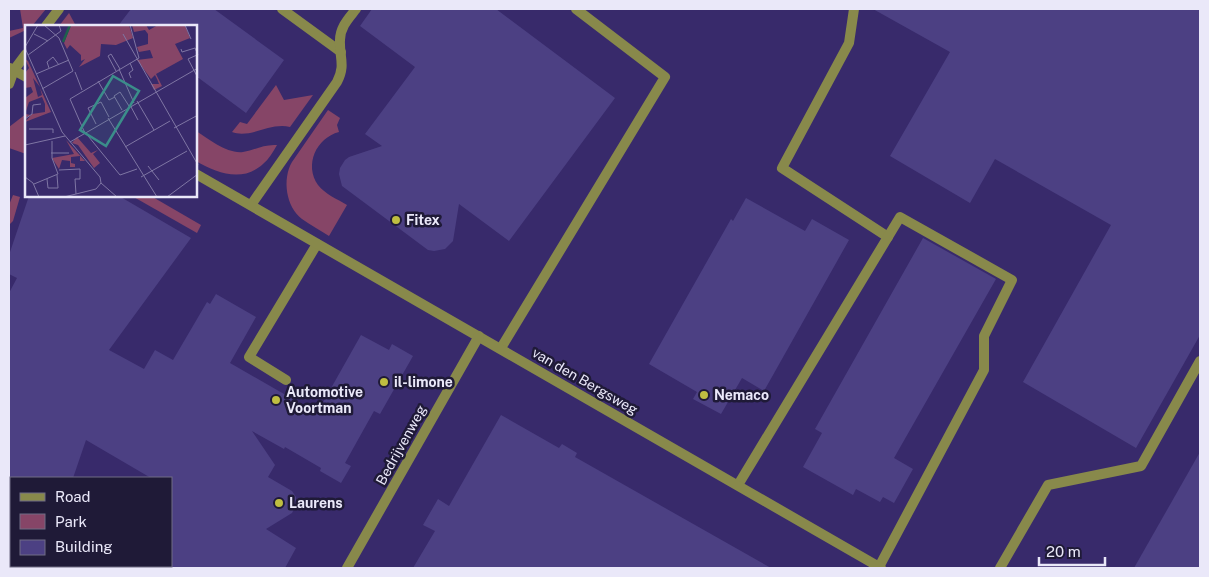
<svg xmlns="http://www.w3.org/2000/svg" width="1209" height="577" viewBox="0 0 1209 577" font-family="'Public Sans',sans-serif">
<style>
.green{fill:#864567}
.building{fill:#4c4083}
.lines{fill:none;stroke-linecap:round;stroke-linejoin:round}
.service{stroke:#88894b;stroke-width:10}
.minor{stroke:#88894b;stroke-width:10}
.poi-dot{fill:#bfbe41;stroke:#1f1a37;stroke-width:2}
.labels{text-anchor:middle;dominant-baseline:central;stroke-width:5;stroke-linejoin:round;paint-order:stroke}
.poi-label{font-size:14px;font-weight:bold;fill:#eae8f9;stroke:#1f1a37;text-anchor:start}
.street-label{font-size:14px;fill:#eae8f9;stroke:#1f1a37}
.inset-river{fill:none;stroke:#1d614c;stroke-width:2.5}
.inset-road{fill:none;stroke:#7f76a4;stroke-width:1}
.view{fill:#3b8d8a;fill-opacity:0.15;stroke:#3b8d8a;stroke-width:2.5}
.inset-edge{fill:none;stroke:#eae8f9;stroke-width:2.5}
</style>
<rect width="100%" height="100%" fill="#382a6b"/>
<g class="green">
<path d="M 20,9 L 46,9 L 32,26 L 26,26 L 26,30 L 9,38 L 9,31 L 23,28 Z"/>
<path d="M 69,13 L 76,26 L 59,26 Z"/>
<path d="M 276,85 L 284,100 L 313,95 L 290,127 C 270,122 250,139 232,132 L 240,122 L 247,124 Z"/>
<path d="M 328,110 L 340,118 L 337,125 L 339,132 C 316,138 304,165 318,185 C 325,194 337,199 347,205 L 329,236 C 320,230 310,225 302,219 C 286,207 282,179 292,162 Z"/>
<path d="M 26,114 L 26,154 L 9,148 L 9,127 Z"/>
<path d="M 196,131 C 209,139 227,154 243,152 C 255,150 264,144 277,145 C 273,152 269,159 263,164 C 242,183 217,173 196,161 Z"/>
<path d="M 13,195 L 20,197 L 13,221 L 9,225 L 9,205 Z"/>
<path d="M 132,196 L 151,196 L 201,225 L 197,233 Z"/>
</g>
<g class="building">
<path d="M 131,9 L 214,9 L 284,60 L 246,113 L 196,76 L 196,26 L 118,26 Z"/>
<path d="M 372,9 L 496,9 L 615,98 L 509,241 L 459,204 L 453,241 L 445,249 L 434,251 L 428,250 L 342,186 L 339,174 L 340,168 L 345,160 L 349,157 L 382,146 L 365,134 L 415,67 L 360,26 Z"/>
<path d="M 873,9 L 1200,9 L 1200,335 L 1136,448 L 1023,382 L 1111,225 L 995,159 L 970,203 L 890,156 L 950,52 Z"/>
<path d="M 29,196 L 119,196 L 191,238 L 109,350 L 144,369 L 155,350 L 173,360 L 207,302 L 210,304 L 216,294 L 256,317 L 230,363 L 317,413 L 361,335 L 389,350 L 392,344 L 413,356 L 380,414 L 374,411 L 345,463 L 351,466 L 341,483 L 320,471 L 321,468 L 285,447 L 284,449 L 252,431 L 275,465 L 268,477 L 292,491 L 296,497 L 296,505 L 292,513 L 266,529 L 296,548 L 285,568 L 171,568 L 171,478 L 151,478 L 86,440 L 73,478 L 9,478 L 9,293 L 17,278 L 9,274 L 9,255 Z"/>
<path d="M 746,198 L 805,231 L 812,219 L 849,240 L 764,391 L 742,378 L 721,414 L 693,399 L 697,392 L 649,364 L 731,219 L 733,221 Z"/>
<path d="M 923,238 L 996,279 L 894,458 L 913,469 L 894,503 L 883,497 L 880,502 L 856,489 L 853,495 L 803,467 L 822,433 L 815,429 Z"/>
<path d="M 501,415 L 559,448 L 562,444 L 577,453 L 575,457 L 771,568 L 413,568 L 435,531 L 423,525 L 438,499 L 449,506 Z"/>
<path d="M 1200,452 L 1200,568 L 1134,568 Z"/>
</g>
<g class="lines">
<g class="service">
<path d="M 282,9 L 341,52"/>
<path d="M 854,9 L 849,43 L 782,168 L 888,237"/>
<path d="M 251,205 L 337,82 C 346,65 339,57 340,40 C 340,27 349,18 356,9"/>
<path d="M 501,348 L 665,77 L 576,9"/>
<path d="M 286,380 L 249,357 L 317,244"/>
<path d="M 738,485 L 900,217 L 1012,280 L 984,336 L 984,370 L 879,567"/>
<path d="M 1000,568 L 1048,485 L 1141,466 L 1200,361"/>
</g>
<g class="minor">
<path d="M 46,26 L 59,9"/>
<path d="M 10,68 L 26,77"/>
<path d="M 9,84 L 14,70 L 26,54"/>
<path d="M 196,174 L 881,568"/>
<path d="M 347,568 L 479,336"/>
</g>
</g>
<g class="poi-dot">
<circle cx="396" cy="220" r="5"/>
<circle cx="384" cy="382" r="5"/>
<circle cx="704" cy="395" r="5"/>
<circle cx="276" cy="400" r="5"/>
<circle cx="279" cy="503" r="5"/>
</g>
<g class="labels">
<g class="poi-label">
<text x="406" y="220">Fitex</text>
<text x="394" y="382">il-limone</text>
<text x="286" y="392">Automotive<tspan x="286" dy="16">Voortman</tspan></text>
<text x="714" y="395">Nemaco</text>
<text x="289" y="503">Laurens</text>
</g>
<g class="street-label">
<text transform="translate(585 381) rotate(30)">van den Bergsweg</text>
<text transform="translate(401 445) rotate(-61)">Bedrijvenweg</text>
</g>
</g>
<g transform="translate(25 25)">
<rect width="172" height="172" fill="#382a6b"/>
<path d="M 46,0 L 104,0 L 108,13 L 91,20 L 76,19 L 75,31 L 54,42 L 60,34 L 56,36 L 56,30 L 45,20 L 42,24 L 39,18 ZM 107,0 L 121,0 L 124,5 L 133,0 L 160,0 L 165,13 L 150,19 L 158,34 L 131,49 L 137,61 L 129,65 L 126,59 L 134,59 L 132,54 L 130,50 L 126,54 L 112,35 L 128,33 L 125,25 L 114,27 L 112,22 L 123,19 L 123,9 L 120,5 L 109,7 ZM 0,34 L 3,36 L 15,62 L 8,53 L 13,72 L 17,70 L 15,63 L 26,87 L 0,97 L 7,89 L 20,87 L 20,79 L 17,72 L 4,77 L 0,89 L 6,90 L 0,93 L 0,73 L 8,67 L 6,62 L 0,63 L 0,48 L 4,43 ZM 52,112 L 66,128 L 73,125 L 68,129 L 75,138 L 69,143 L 53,120 L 47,118 ZM 41,115 L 60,136 L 55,136 L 55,131 L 46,132 L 46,138 L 50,139 L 50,142 L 45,142 L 45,136 L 37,135 L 34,144 L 27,133 L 49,129 Z" fill="#864567"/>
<path class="inset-river" d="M 38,17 L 45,0"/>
<path class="inset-road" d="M 19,0 L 34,13 L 48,46M 105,0 L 114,33 L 45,74 L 59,106 L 95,150 L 112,144M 160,0 L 166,14M 9,9 L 23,16M 98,9 L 173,140M 0,22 L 13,0M 0,23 L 37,107 L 75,152 L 76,158M 156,24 L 157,27 L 170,23 L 173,30M 3,30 L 36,6 L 34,0M 172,30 L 163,34 L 173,53M 105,38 L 108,45 L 104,48 L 106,53M 24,43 L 22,37 L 28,32 L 34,40M 94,44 L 109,78M 91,46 L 83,31 L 86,29 L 95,44M 50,47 L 57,65M 11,49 L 44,35M 73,56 L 84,75 L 90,72M 17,64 L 48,46M 112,76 L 129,105M 105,80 L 113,95M 97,85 L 89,71 L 95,67 L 104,81M 83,93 L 132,172M 0,94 L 7,89 L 8,80 L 16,79M 71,99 L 63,83 L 76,77 L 84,92M 149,103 L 173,90M 4,104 L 28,104 L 28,108M 45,117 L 173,43M 0,120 L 40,111M 100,122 L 145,96M 26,128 L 44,128M 123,141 L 134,155M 34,145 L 55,144 L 55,154 L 50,154 L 51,169M 0,152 L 8,158 L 14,172M 116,152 L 162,126M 22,154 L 23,163 L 33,163 L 32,150M 76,158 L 92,172M 9,159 L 33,149 L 27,133 L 27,116M 39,172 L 71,164 L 76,158M 142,172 L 173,149"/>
<path class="view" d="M 88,51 L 114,66 L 81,121 L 55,105 Z"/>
<rect width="172" height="172" class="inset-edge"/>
</g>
<rect width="1209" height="577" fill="none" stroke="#eae8f9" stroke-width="20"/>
<rect x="10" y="477" width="162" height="90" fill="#1f1a37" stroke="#706c85"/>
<rect x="20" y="493" width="25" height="8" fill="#88894b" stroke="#706c85"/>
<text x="55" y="502" font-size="15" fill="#eae8f9">Road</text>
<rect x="20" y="514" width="25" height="15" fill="#864567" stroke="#706c85"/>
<text x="55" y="527" font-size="15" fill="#eae8f9">Park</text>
<rect x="20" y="540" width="25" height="15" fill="#4c4083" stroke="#706c85"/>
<text x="55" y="552" font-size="15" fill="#eae8f9">Building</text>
<path d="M1039 557v8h66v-8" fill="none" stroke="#eae8f9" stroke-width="2.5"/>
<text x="1046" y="557" font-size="15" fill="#eae8f9" stroke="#1f1a37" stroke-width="4" paint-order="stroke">20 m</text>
</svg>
